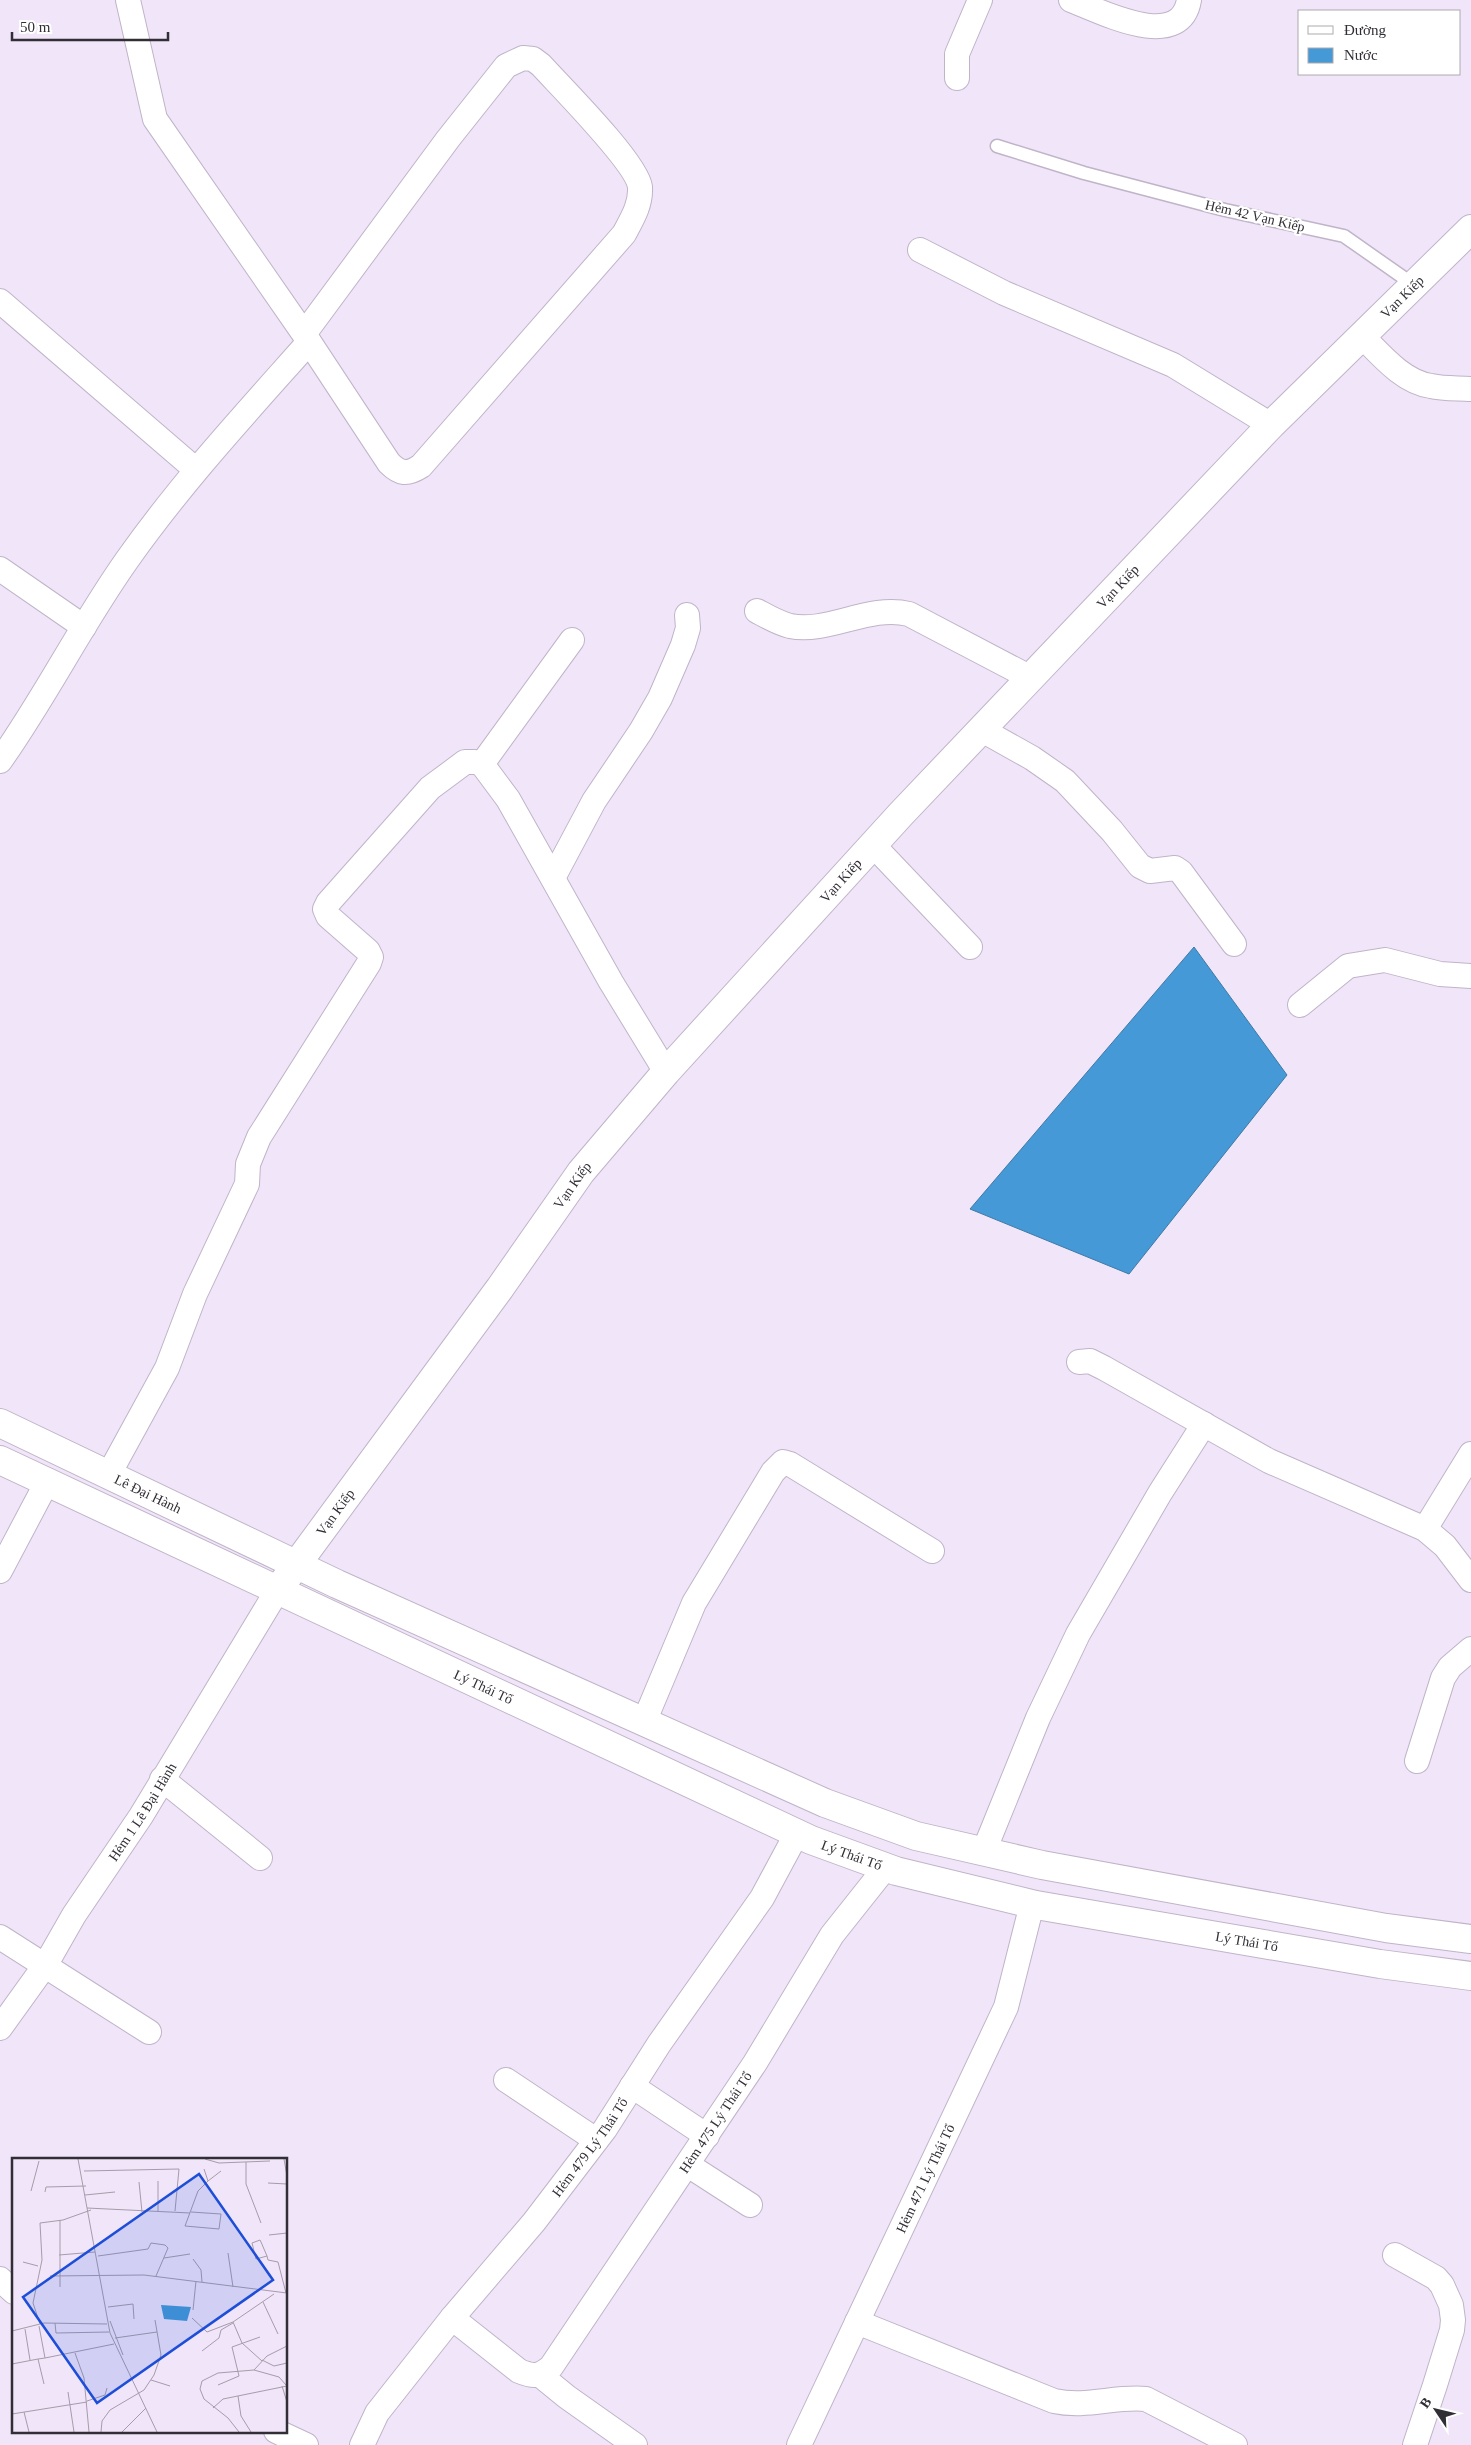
<svg xmlns="http://www.w3.org/2000/svg" width="1471" height="2445" viewBox="0 0 1471 2445" font-family="Georgia,serif">
<style>
.water{fill:#4599d6;stroke:#3f79a6}
.lines{fill:none;stroke-linecap:round;stroke-linejoin:round}
.lane-casing{stroke:#c0b4c8;stroke-width:15}
.street-casing{stroke:#c0b4c8;stroke-width:26}
.secondary-casing{stroke:#c0b4c8;stroke-width:30}
.lane{stroke:#fff;stroke-width:12}
.street{stroke:#fff;stroke-width:24}
.secondary{stroke:#fff;stroke-width:28}
.labels{text-anchor:middle;dominant-baseline:central;stroke-width:4.5;stroke-linejoin:round;paint-order:stroke}
.street-label{font-size:14px;fill:#322e35;stroke:#fff}
.inset-road{fill:none;stroke:#a59cab;stroke-width:1}
.view{fill:#1d4ed8;fill-opacity:0.15;stroke:#1d4ed8;stroke-width:2.5}
.inset-edge{fill:none;stroke:#322e35;stroke-width:2.5}
</style>
<rect width="100%" height="100%" fill="#f1e5f9"/>
<path class="water" d="M 1194,947 L 1287,1075 L 1129,1274 L 970,1209 Z"/>
<g class="lines">
<defs>
<path id="lane" d="M 997,146 L 1084,173 L 1225,210 L 1344,236 L 1414,285"/>
<g id="street">
<path d="M 128,0 L 155,119 L 304,334 L 389,463 C 400,474 407,475 421,466 L 624,234 C 632,219 641,205 640,187 C 637,163 561,87 541,65 L 533,59 L 523,58 L 506,66 L 448,139 L 304,334"/>
<path d="M 1071,0 C 1100,11 1180,53 1189,0"/>
<path d="M 957,78 L 957,54 L 980,0"/>
<path d="M 920,250 L 1004,293 L 1173,365 L 1271,425"/>
<path d="M 0,301 L 195,469"/>
<path d="M 1362,336 C 1381,355 1403,382 1431,386 C 1444,389 1458,388 1471,389"/>
<path d="M 0,569 L 84,627"/>
<path d="M 757,611 C 768,617 778,623 790,626 C 828,634 869,604 909,614 L 1031,678"/>
<path d="M 982,730 L 1032,758 L 1065,781 L 1112,831 L 1140,866 L 1150,871 L 1175,868 L 1181,872 L 1234,944"/>
<path d="M 0,761 C 46,696 81,625 127,560 C 182,482 246,413 309,342"/>
<path d="M 482,764 L 572,640"/>
<path d="M 873,845 L 970,947"/>
<path d="M 553,878 L 594,801 L 641,731 L 660,698 L 683,645 L 688,628 L 687,615"/>
<path d="M 1300,1005 L 1348,966 L 1385,960 L 1440,974 L 1471,976"/>
<path d="M 1079,1362 L 1090,1361 L 1104,1368 L 1269,1461 L 1425,1529 L 1445,1546 L 1471,1580"/>
<path d="M 109,1474 L 167,1368 L 195,1294 L 247,1184 L 248,1164 L 259,1137 L 369,963 L 371,957 L 368,951 L 328,916 L 325,909 L 328,903 L 430,788 L 465,762 L 475,762 L 482,764 L 508,799 L 611,982 L 666,1072"/>
<path d="M 1425,1529 L 1471,1454"/>
<path d="M 0,1571 L 47,1482"/>
<path d="M 644,1722 L 694,1603 L 773,1472 L 783,1462 L 790,1464 L 932,1551"/>
<path d="M 1417,1761 L 1443,1678 L 1450,1667 L 1471,1649"/>
<path d="M 162,1779 L 260,1858"/>
<path d="M 984,1851 L 1038,1718 L 1078,1634 L 1160,1493 L 1204,1424"/>
<path d="M 0,1937 L 149,2032"/>
<path id="s1" d="M 0,2028 L 46,1964 L 74,1915 L 141,1816 L 277,1591"/>
<path d="M 506,2080 L 596,2140"/>
<path d="M 632,2086 L 707,2136"/>
<path d="M 688,2165 L 750,2205"/>
<path d="M 1395,2255 L 1436,2278 L 1442,2285 L 1451,2305 L 1453,2320 L 1452,2330 L 1435,2385 L 1415,2445"/>
<path d="M 0,2279 L 14,2292"/>
<path id="s2" d="M 452,2318 L 519,2371 C 534,2377 538,2377 551,2367 L 755,2063 L 832,1935 L 886,1867"/>
<path d="M 857,2322 L 1054,2401 C 1087,2408 1114,2396 1146,2399 L 1235,2445"/>
<path d="M 540,2375 L 567,2397 L 635,2445"/>
<path d="M 276,2431 L 306,2445"/>
<path id="s3" d="M 362,2445 L 377,2413 L 452,2318 L 534,2222 L 605,2129 L 659,2044 L 762,1898 L 797,1833"/>
<path id="s4" d="M 799,2445 L 1006,2007 L 1032,1904"/>
</g>
<g id="secondary">
<path id="s5" d="M 0,1423 L 337,1584 L 825,1803 L 916,1836 L 1042,1865 L 1386,1928 L 1471,1939"/>
<path id="s6" d="M 0,1460 L 811,1840 L 896,1871 L 1036,1905 L 1380,1964 L 1471,1976"/>
<path id="s7" d="M 277,1591 L 500,1288 L 581,1172 L 666,1072 L 901,814 L 1271,425 L 1471,229"/>
</g>
</defs>
<use href="#lane" class="lane-casing"/>
<use href="#street" class="street-casing"/>
<use href="#secondary" class="secondary-casing"/>
<use href="#lane" class="lane"/>
<use href="#street" class="street"/>
<use href="#secondary" class="secondary"/>
</g>
<g class="labels">
<g class="street-label">
<text transform="translate(1255 216) rotate(13)">Hẻm 42 Vạn Kiếp</text>
<text stroke="none"><textPath href="#s7" startOffset="1718">Vạn Kiếp</textPath></text>
<text stroke="none"><textPath href="#s7" startOffset="1312">Vạn Kiếp</textPath></text>
<text stroke="none"><textPath href="#s7" startOffset="908">Vạn Kiếp</textPath></text>
<text stroke="none"><textPath href="#s7" startOffset="502">Vạn Kiếp</textPath></text>
<text stroke="none"><textPath href="#s5" startOffset="164">Lê Đại Hành</textPath></text>
<text stroke="none"><textPath href="#s7" startOffset="98">Vạn Kiếp</textPath></text>
<text stroke="none"><textPath href="#s6" startOffset="534">Lý Thái Tổ</textPath></text>
<text stroke="none"><textPath href="#s1" startOffset="259">Hẻm 1 Lê Đại Hành</textPath></text>
<text stroke="none"><textPath href="#s6" startOffset="939">Lý Thái Tổ</textPath></text>
<text stroke="none"><textPath href="#s6" startOffset="1344">Lý Thái Tổ</textPath></text>
<text stroke="none"><textPath href="#s2" startOffset="415">Hẻm 475 Lý Thái Tổ</textPath></text>
<text stroke="none"><textPath href="#s3" startOffset="376">Hẻm 479 Lý Thái Tổ</textPath></text>
<text stroke="none"><textPath href="#s4" startOffset="295">Hẻm 471 Lý Thái Tổ</textPath></text>
</g>
</g>
<g transform="translate(12 2158)">
<rect width="275" height="275" fill="#f1e5f9"/>
<path d="M 149,147 L 179,149 L 175,163 L 152,161 Z" fill="#4599d6"/>
<path class="inset-road" d="M 66,1 L 98,175 L 145,274M 193,1 L 207,5 L 258,3M 272,1 L 275,18M 234,4 L 234,26 L 249,65M 72,13 L 167,11 L 163,53M 196,23 L 209,13M 127,24 L 130,54M 256,25 L 275,26M 19,33 L 27,3M 33,34 L 34,29 L 74,28M 73,37 L 103,34M 75,50 L 178,55M 146,53 L 146,23M 179,54 L 209,56 L 207,71 L 173,68 L 186,33 L 196,23 L 192,11M 48,62 L 48,129M 257,77 L 275,75M 216,95 L 221,129M 47,97 L 83,94M 86,98 L 136,91 L 139,85 L 153,87 L 156,90 L 144,118M 255,98 L 244,101 L 240,85 L 248,82 L 249,84 L 255,98 L 256,102 L 266,104 L 274,135M 152,100 L 178,96M 181,101 L 189,112 L 190,124M 11,104 L 26,108M 38,118 L 132,117 L 275,135M 251,144 L 266,176M 96,149 L 121,146 L 122,161M 181,152 L 184,123M 180,160 L 195,174 L 221,164 L 230,185 L 250,203M 98,163 L 111,197M 221,164 L 262,136M 43,165 L 44,175 L 97,174M 28,166 L 21,145 L 30,102 L 28,65 L 51,62 L 79,52M 27,168 L 33,200 L 102,186M 13,171 L 18,202M 0,173 L 32,165 L 95,166M 103,180 L 145,174M 190,193 L 207,180 L 209,172 L 221,165M 63,195 L 72,220 L 77,274M 250,202 L 262,208 L 275,205M 0,206 L 26,201M 242,212 L 255,198 L 275,188M 139,222 L 158,228M 32,226 L 26,201 L 33,200M 206,227 L 227,218 L 220,189 L 248,179M 270,228 L 275,244M 56,234 L 62,274M 226,238 L 229,258 L 239,274M 75,243 L 93,237 L 95,230M 201,250 L 211,241 L 275,228M 12,254 L 17,274M 0,256 L 75,244M 89,274 L 90,263 L 98,252 L 132,232 L 142,217 L 149,197 L 143,162M 110,274 L 134,250M 227,274 L 216,260 L 192,241 L 188,231 L 190,223 L 206,215 L 242,212 L 267,219 L 274,227"/>
<path class="view" d="M 187,16 L 261,122 L 85,245 L 11,139 Z"/>
<rect width="275" height="275" class="inset-edge"/>
</g>
<rect x="1298" y="10" width="162" height="65" fill="#ffffff" stroke="#adabae"/>
<rect x="1308" y="26" width="25" height="8" fill="#ffffff" stroke="#adabae"/>
<text x="1344" y="35" font-size="15" fill="#322e35">Đường</text>
<rect x="1308" y="48" width="25" height="15" fill="#4599d6" stroke="#adabae"/>
<text x="1344" y="60" font-size="15" fill="#322e35">Nước</text>
<g transform="translate(1436 2410) rotate(305)" stroke="#ffffff" stroke-width="4" paint-order="stroke">
<path d="M0-4L9 19L0 12L-9 19Z" fill="#322e35"/>
<text y="-8" font-size="14" font-weight="bold" text-anchor="middle" fill="#322e35">B</text>
</g>
<path d="M12 32v8h156v-8" fill="none" stroke="#322e35" stroke-width="2.5"/>
<text x="20" y="32" font-size="15" fill="#322e35" stroke="#ffffff" stroke-width="4" paint-order="stroke">50 m</text>
</svg>
